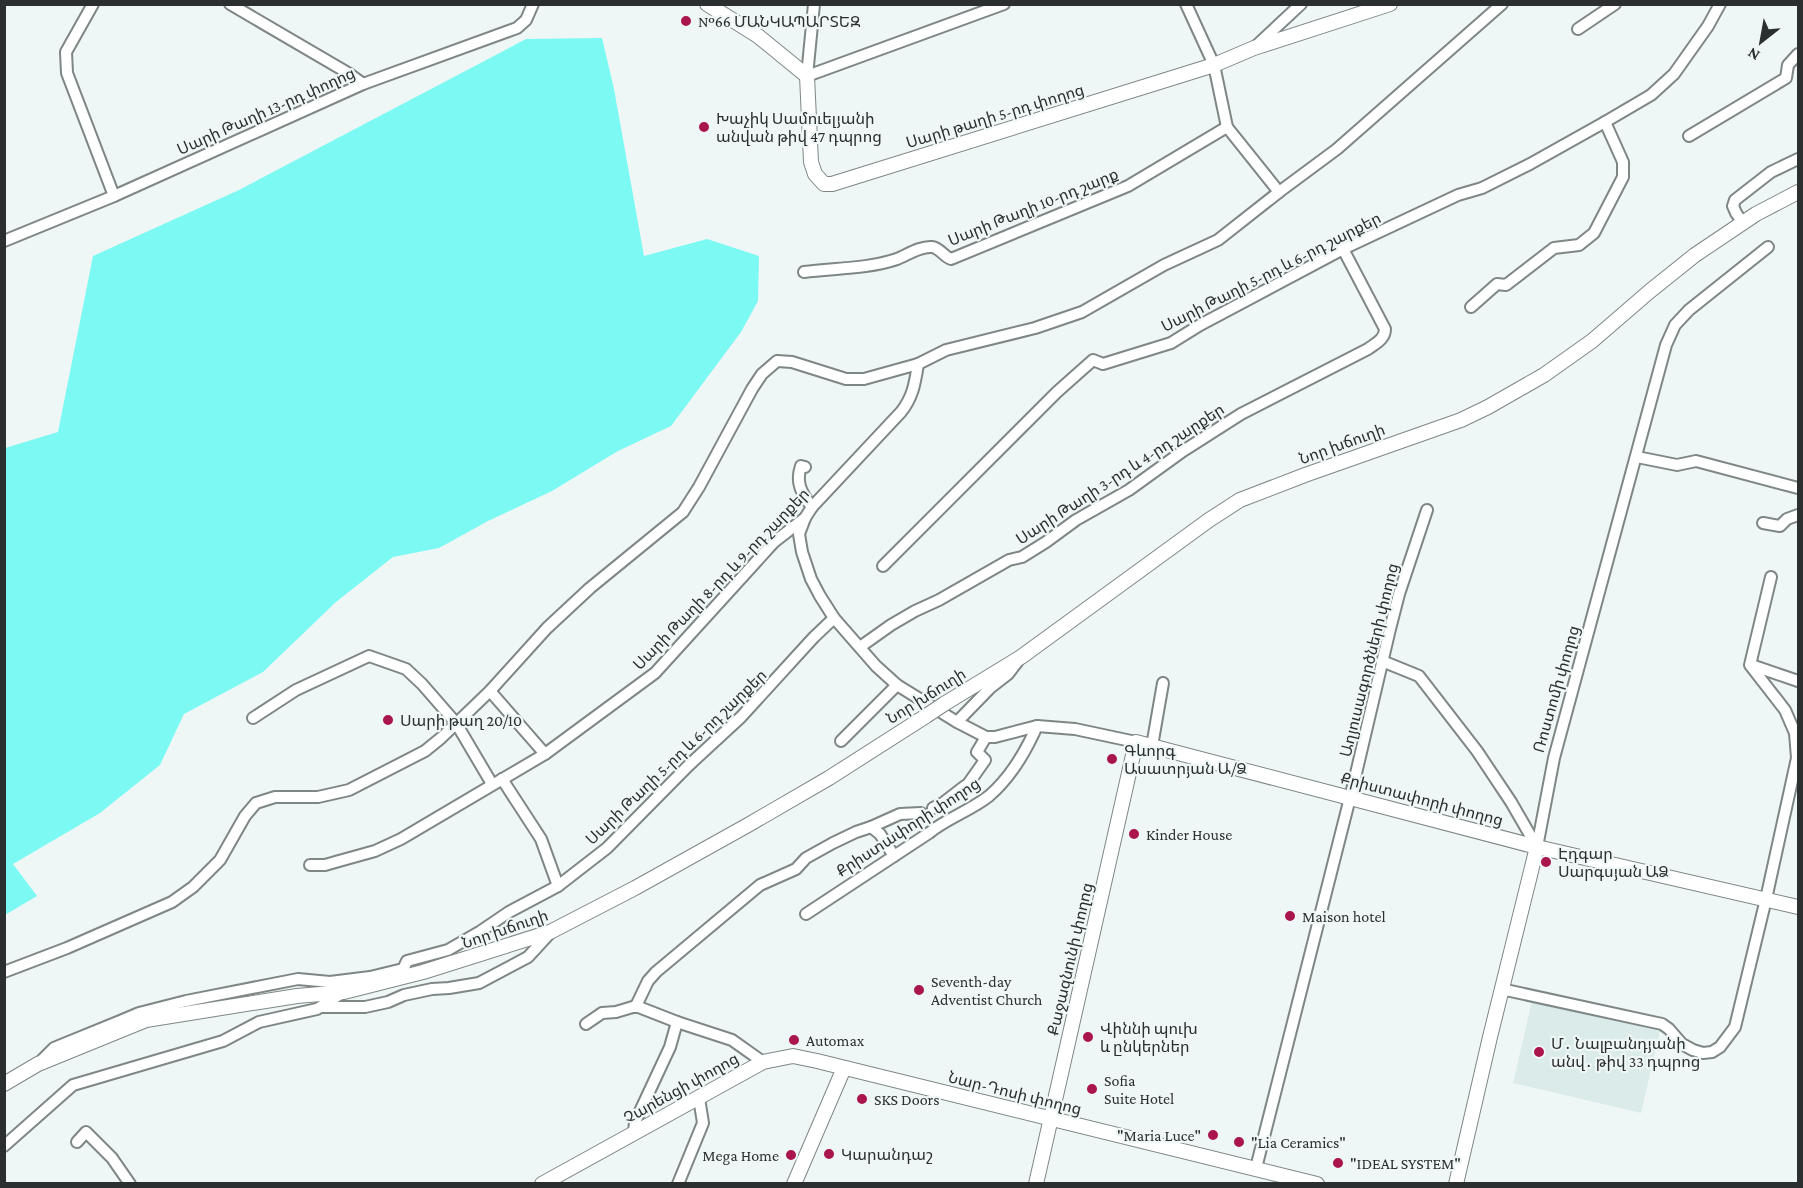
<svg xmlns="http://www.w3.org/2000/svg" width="1803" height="1188" viewBox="0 0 1803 1188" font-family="'Crimson Pro','Noto Sans Armenian',serif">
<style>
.built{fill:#daebea}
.green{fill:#7df9f3}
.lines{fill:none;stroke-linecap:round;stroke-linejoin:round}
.street-casing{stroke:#7f8686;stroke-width:14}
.secondary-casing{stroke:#7f8686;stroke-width:16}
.street{stroke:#fff;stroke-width:10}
.secondary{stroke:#fff;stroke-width:14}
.secondary-bridge-casing{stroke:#7f8686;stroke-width:16;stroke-linecap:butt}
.secondary-bridge{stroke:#fff;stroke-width:14}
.poi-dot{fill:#a9154c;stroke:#eff7f6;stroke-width:2}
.labels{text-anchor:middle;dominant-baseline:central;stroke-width:4.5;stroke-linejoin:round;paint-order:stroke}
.poi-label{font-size:16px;fill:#2c2f2f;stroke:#eff7f6;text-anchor:start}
.street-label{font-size:16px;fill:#2c2f2f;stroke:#eff7f6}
</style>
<rect width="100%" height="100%" fill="#eff7f6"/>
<path class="built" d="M 1532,1001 L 1660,1031 L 1641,1113 L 1513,1083 Z"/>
<path class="green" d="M 602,38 L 614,89 L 644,256 L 707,239 L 759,256 L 758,301 L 741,332 L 671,426 L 618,451 L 552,491 L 488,521 L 439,548 L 393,557 L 336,602 L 263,672 L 184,714 L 160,765 L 100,813 L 13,864 L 37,896 L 5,915 L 5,448 L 58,432 L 93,256 L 239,190 L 526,39 Z"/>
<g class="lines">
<defs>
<g id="street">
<path d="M 93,4 L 66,52 L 67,73 L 114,196"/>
<path d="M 230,4 L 348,73 L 363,84"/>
<path d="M 814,4 L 807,76 L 1004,4"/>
<path d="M 1186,4 L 1214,65 L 1227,127 L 1279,192"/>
<path d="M 1578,29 L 1615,4"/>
<path d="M 1256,46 L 1301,4"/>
<path d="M 1689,136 L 1786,78 L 1788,65 L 1798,54"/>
<path d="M 1743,223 L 1736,213 L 1733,206 L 1735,200 L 1771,172 L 1798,159"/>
<path d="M 4,241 L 114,196 L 363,84 L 517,28 L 526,20 L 533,4"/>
<path d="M 804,272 C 835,268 867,269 897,259 C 907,255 920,246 932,247 C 940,248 943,256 951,259 L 1128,186 L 1227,127"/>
<path d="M 1471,307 L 1497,284 L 1506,285 L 1554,248 L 1579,245 L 1594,233 L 1623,177 L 1623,162 L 1605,122"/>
<path d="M 1637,457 L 1677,465 L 1696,461 L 1798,488"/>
<path d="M 805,467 L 801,466 C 795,483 802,494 812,507"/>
<path d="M 805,518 L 799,534 L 802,552 L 811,579 L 820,596 L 834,618 L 876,666 L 897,685 L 957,722 L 986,737 L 995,737 L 1037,726 L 1075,729 L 1136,742"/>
<path d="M 1763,523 L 1780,526 L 1787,519 L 1798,515"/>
<path d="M 883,566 L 1057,392 L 1093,360 L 1103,364 L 1171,343 L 1200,325 L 1343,249 L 1458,195 L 1482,188 L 1530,164 L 1605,122 L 1651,95 L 1674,74 L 1708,26 L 1720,4"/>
<path d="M 860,647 L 891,625 L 915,611 L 939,600 L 1009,560 L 1022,557 L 1046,542 L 1076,520 L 1129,490 L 1183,451 L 1241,414 L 1368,349 C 1376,343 1385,339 1385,329 L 1343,249"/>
<path d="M 1382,661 L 1419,676 L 1477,751 L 1511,802 L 1537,847"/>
<path d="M 1751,665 L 1798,681"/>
<path d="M 490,691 L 545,754"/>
<path d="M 253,718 L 296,690 L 369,656 L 406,669 L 422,684 L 456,723 L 492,784"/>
<path d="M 957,722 L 990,688 L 1008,674 L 1018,661"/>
<path d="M 841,741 L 897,685"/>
<path d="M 1152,746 L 1163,683"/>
<path d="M 502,779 L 541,839 L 558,886"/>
<path d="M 933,808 L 943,803 L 965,786 L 966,787 L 985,760 L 977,752 L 986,737"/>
<path d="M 871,827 L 900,814 L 921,813"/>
<path d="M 1537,847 L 1554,758 L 1666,345 L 1675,325 L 1689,310 L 1768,247"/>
<path d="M 310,865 L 325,865 L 339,861 L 375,851 L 401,839 L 545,754 L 655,673 L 774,542 L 805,518 L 812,507 L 901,412 C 913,397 915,383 918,364"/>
<path d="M 806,914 L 929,833 C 947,818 970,811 989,796 C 1010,778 1026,751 1037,726"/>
<path d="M 4,972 L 67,948 L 172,902 L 193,887 L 220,860 L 245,816 L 256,803 L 275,797 L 318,797 L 349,790 L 425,751 L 441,738 L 490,691 L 547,628 L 590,588 L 683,512 L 699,487 L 752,389 L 762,374 L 777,361 L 792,362 L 846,379 L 864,379 L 918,364 L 946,350 L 1035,328 L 1082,312 L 1164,265 L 1218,240 L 1279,192 L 1337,149 L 1502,4"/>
<path d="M 399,978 L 407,961 L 448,950 L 481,931 L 509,912 L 558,886 L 607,848 L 688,766 L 741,717 L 814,637 L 834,618"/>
<path d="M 330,982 L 370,977 L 403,969"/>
<path d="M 1501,989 L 1662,1024 L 1669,1029 L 1682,1044 L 1693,1050 L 1703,1053 L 1712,1052 L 1720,1047 L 1735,1027 L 1766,899 L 1797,758 L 1795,733 L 1785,710 L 1750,665 L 1771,577"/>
<path d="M 636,1006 L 648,981 L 656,972 L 760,885 L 796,869 L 806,858 L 833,843 L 856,832 L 871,827 L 880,834 L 894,856"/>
<path d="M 322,1007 L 365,1007 L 388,1002 L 404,995 L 432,989 L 449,988 L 479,983 L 528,957 L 550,933"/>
<path d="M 586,1024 L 602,1013 L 616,1012 L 636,1006 L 677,1022 L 732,1040 L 763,1062"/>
<path d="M 634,1132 L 635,1122 L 670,1047 L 677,1022"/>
<path d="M 77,1142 L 86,1132 L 112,1158 L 130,1184"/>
<path d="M 4,1146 L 73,1085 L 223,1041 L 259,1022 L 317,1009 L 344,992 L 330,982 L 298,979 L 186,1001 L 139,1013 L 120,1021 L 54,1048 L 42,1060"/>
<path d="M 1256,1168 L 1354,782 L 1390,629 L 1399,594 L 1427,510"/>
<path d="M 678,1184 L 703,1123 L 699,1098"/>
</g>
<g id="secondary">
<path d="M 707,4 L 758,36 L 807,76 L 811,162 L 815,174 L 824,184 L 832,184 L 1214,65 L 1254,48 L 1390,4"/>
<path d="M 944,704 L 1021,657 L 1209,520 L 1240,500 L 1305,475 L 1461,420 L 1488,407 L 1544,375 L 1592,341 L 1650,291 L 1695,255 L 1756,214 L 1798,192"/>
<path d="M 4,1084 L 38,1064 L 146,1020 L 297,996 L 344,992 L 423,972 L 550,932 L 635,888 L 748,825 L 829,778 L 926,716"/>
<path d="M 542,1184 L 763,1062 L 793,1056 L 817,1061 L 1317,1184"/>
<path d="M 794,1184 L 844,1068"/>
<path d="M 1036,1184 L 1136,742 L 1537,847 L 1798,907"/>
<path d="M 1456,1184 L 1490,1037 L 1537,847"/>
</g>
</defs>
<use href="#street" class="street-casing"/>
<use href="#secondary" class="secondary-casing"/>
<use href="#street" class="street"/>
<use href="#secondary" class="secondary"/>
<defs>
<path id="secondary-bridge" d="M 926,716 L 944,704"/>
</defs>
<use href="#secondary-bridge" class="secondary-bridge-casing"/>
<use href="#secondary-bridge" class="secondary-bridge"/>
</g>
<g class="poi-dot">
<circle cx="686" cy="21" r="6"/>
<circle cx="704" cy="127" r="6"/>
<circle cx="388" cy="720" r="6"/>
<circle cx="1112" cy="759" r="6"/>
<circle cx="1134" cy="834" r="6"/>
<circle cx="1546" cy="862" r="6"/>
<circle cx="1290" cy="916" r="6"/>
<circle cx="919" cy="990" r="6"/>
<circle cx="1088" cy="1037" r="6"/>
<circle cx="794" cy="1040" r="6"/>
<circle cx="1539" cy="1052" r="6"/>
<circle cx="1092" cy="1089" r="6"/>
<circle cx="862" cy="1099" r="6"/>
<circle cx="1213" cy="1135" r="6"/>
<circle cx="1239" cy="1142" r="6"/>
<circle cx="829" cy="1154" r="6"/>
<circle cx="791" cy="1155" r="6"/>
<circle cx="1338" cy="1163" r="6"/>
</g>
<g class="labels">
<g class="poi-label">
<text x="698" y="21">№66 ՄԱՆԿԱՊԱՐՏԵԶ</text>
<text x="716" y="118">Խաչիկ Սամուելյանի<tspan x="716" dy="18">անվան թիվ 47 դպրոց</tspan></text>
<text x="400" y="720">Սարի թաղ 20/10</text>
<text x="1124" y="750">Գևորգ<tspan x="1124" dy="18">Ասատրյան Ա/Ձ</tspan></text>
<text x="1146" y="834">Kinder House</text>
<text x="1558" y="853">Էդգար<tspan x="1558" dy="18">Սարգսյան ԱՁ</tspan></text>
<text x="1302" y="916">Maison hotel</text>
<text x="931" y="981">Seventh-day<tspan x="931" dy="18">Adventist Church</tspan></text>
<text x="1100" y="1028">Վիննի պուխ<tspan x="1100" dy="18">և ընկերներ</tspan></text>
<text x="806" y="1040">Automax</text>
<text x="1551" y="1043">Մ․ Նալբանդյանի<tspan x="1551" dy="18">անվ․ թիվ 33 դպրոց</tspan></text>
<text x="1104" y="1080">Sofia<tspan x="1104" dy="18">Suite Hotel</tspan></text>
<text x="874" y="1099">SKS Doors</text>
<text x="1201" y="1135" text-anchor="end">"Maria Luce"</text>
<text x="1251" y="1142">"Lia Ceramics"</text>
<text x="841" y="1154">Կարանդաշ</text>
<text x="779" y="1155" text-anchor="end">Mega Home</text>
<text x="1350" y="1163">"IDEAL SYSTEM"</text>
</g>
<g class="street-label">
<text transform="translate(266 111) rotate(-24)">Սարի Թաղի 13-րդ փողոց</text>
<text transform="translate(995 116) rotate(-17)">Սարի թաղի 5-րդ փողոց</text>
<text transform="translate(1033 207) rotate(-22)">Սարի Թաղի 10-րդ շարք</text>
<text transform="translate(1271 272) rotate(-27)">Սարի Թաղի 5-րդ և 6-րդ շարքեր</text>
<text transform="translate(1342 444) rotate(-20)">Նոր խճուղի</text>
<text transform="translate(1120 474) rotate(-33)">Սարի Թաղի 3-րդ և 4-րդ շարքեր</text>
<text transform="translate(721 579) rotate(-46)">Սարի Թաղի 8-րդ և 9-րդ շարքեր</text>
<text transform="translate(1369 660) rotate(-76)">Աղյուսագործների փողոց</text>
<text transform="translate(1556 689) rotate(-74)">Ռոստոմի փողոց</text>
<text transform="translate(926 696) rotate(-32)">Նոր խճուղի</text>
<text transform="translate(676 757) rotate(-44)">Սարի Թաղի 5-րդ և 6-րդ շարքեր</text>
<text transform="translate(1422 799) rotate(15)">Քրիստափորի փողոց</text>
<text transform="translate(908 827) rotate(-33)">Քրիստափորի փողոց</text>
<text transform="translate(505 929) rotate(-19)">Նոր խճուղի</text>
<text transform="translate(1070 959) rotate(-77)">Քաջազնունի փողոց</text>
<text transform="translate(681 1088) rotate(-29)">Չարենցի փողոց</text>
<text transform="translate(1015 1093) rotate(14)">Նար-Դոսի փողոց</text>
</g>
</g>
<rect width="1803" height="1188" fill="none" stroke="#2c2f2f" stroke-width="12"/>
<g transform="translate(1761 42) rotate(211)" stroke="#eff7f6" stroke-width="4.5" paint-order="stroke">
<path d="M0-4.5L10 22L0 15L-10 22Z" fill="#2c2f2f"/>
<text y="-9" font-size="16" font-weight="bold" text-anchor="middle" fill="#2c2f2f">N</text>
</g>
</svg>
